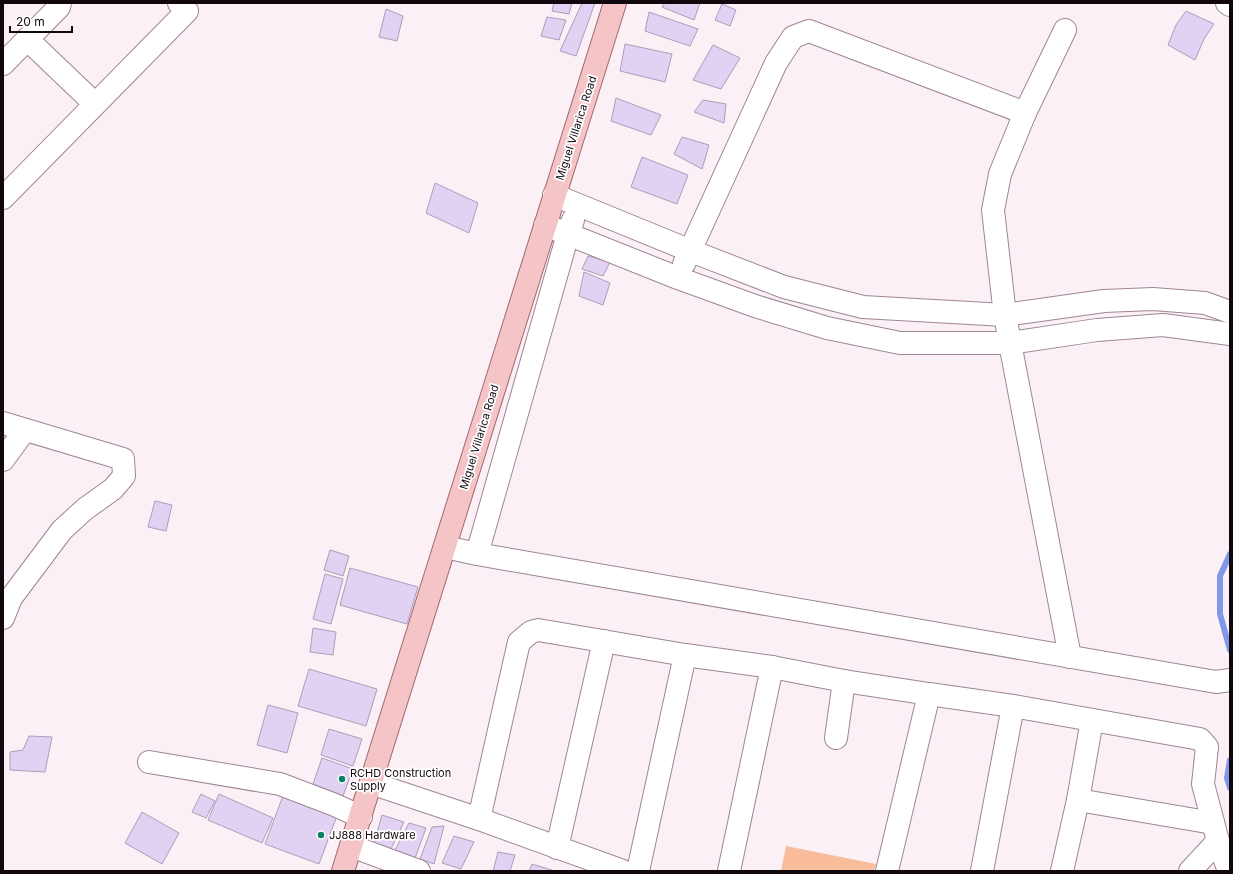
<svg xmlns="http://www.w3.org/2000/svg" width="1233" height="874" viewBox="0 0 1233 874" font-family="Inter,sans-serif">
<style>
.green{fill:#fabd9b}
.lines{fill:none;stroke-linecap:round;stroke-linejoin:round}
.stream{stroke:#8297e8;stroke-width:6}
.building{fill:#e1d1f3;stroke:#aa9eb8}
.minor-casing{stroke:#9f8595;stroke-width:24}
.major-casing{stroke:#a1686d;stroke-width:24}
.minor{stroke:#fff;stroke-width:22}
.major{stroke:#f5c4c6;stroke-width:22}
.poi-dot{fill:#078262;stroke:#fff;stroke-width:1.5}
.labels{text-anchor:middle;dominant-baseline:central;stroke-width:3.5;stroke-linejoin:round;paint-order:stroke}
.street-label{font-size:11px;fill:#11080e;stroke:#fff}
.poi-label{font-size:11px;fill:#11080e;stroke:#fff;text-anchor:start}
</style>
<rect width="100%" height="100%" fill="#fcf0f7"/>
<path class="green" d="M 786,846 L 876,864 L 874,871 L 781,871 Z"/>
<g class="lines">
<g class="stream">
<path d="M 1230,554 L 1220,576 L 1220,614 L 1230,650"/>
<path d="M 1230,760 L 1227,778 L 1230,788"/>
</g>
</g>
<g class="building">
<path d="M 554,3 L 572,3 L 569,14 L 552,11 Z"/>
<path d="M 582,3 L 595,3 L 576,56 L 560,51 Z"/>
<path d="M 664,3 L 700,3 L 694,20 L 662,7 Z"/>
<path d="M 722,4 L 736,10 L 730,26 L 715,20 Z"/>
<path d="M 386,9 L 403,16 L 397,41 L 379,37 Z"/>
<path d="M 1186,11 L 1214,24 L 1204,39 L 1195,60 L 1168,45 L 1176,25 Z"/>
<path d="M 649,12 L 698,29 L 690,46 L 645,31 Z"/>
<path d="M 547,17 L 566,20 L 559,40 L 541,36 Z"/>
<path d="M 625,44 L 672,54 L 665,82 L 620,71 Z"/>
<path d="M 713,45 L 740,58 L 721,89 L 693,80 Z"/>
<path d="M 616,98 L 661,115 L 651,135 L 611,121 Z"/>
<path d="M 703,100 L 726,104 L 724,123 L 694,112 Z"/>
<path d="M 682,137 L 709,145 L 702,169 L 674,154 Z"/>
<path d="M 642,157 L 688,175 L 677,204 L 631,187 Z"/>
<path d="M 435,183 L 478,203 L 469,233 L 426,213 Z"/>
<path d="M 588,256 L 610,262 L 603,276 L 582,269 Z"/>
<path d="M 584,272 L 610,283 L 603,305 L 579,296 Z"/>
<path d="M 155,501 L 172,505 L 166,531 L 148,527 Z"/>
<path d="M 330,550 L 349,556 L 343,576 L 324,570 Z"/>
<path d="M 350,568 L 418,587 L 407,624 L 340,605 Z"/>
<path d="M 325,574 L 343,579 L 331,624 L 313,619 Z"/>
<path d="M 313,628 L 336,632 L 333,655 L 310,652 Z"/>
<path d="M 309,669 L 377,689 L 366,726 L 298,706 Z"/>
<path d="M 268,705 L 298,713 L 287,753 L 257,745 Z"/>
<path d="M 329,729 L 362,739 L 353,766 L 321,755 Z"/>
<path d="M 29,736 L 52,737 L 45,772 L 10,770 L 10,752 L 23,750 Z"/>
<path d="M 322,758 L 353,769 L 343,796 L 313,784 Z"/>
<path d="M 284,793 L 338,813 L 319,864 L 265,844 Z"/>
<path d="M 201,794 L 215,801 L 206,818 L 192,812 Z"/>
<path d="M 219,794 L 273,818 L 262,843 L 208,820 Z"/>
<path d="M 142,812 L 179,833 L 162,864 L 125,843 Z"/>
<path d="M 382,815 L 404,822 L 390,851 L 373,847 Z"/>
<path d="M 409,823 L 426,828 L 414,861 L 392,856 Z"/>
<path d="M 444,826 L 434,864 L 420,859 L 432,827 Z"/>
<path d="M 454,836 L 474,842 L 461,869 L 442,863 Z"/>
<path d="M 498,852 L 515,855 L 510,871 L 493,871 Z"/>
<path d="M 532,864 L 555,871 L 529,871 Z"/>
</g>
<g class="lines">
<defs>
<g id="minor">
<path d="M 1227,3 L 1230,5"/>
<path d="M 1065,30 L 1025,113 L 1000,174 L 993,210 L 1005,315 L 1010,343 L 1070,657"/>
<path d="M 27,39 L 95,104"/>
<path d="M 3,64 L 59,7 L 60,3"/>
<path d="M 554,195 L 691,251 L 784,287 L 863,307 L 1005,315 L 1104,301 L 1153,299 L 1205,303 L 1230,312"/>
<path d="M 3,198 L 187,11 L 179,3"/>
<path d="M 545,225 L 678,278 L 755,306 L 827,328 L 900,343 L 1010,343 L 1097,330 L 1163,325 L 1230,334"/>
<path d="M 684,264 L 776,63 L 793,37 L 809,31 L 1025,113"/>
<path d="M 3,423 L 123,459 L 124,476 L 113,489 L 85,509 L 62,530 L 11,598 L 3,618"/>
<path d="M 3,460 L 25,430"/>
<path d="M 445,547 L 477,554 L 1216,682 L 1230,680"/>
<path d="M 477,554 L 568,234 L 573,220"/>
<path d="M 929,694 L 1013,706 L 1200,739 L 1207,747 L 1203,784 L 1218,841 L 1229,871"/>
<path d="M 836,738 L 844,681"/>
<path d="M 149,762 L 280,784 L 335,805 L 361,817"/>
<path d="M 371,783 L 479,819 L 623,871"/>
<path d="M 1078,800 L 1213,823"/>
<path d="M 479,819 L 519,642 L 531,632 L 538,630 L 685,655 L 772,667"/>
<path d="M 351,846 L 419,871"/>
<path d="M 557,848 L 604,641"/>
<path d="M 638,871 L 685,655"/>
<path d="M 729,871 L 772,667 L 844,681 L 929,694 L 887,871"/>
<path d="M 982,871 L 1013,706"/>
<path d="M 1062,871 L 1078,800 L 1092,720"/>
<path d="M 1190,871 L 1218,841"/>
</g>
<path id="major" d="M 343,871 L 615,3"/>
</defs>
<use href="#minor" class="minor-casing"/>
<use href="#major" class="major-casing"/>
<use href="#minor" class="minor"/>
<use href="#major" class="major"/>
</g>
<g class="poi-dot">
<circle cx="342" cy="779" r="4"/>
<circle cx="321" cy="835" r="4"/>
</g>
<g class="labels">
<g class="street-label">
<text transform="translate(576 128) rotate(-72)">Miguel Villarica Road</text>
<text transform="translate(479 437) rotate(-73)">Miguel Villarica Road</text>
</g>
<g class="poi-label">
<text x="350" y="773">RCHD Construction<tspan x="350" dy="13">Supply</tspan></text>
<text x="329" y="835">JJ888 Hardware</text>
</g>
</g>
<rect width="1233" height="874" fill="none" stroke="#11080e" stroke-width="8"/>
<path d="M10 26v6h62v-6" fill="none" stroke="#11080e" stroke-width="2"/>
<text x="16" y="26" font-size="12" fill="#11080e" stroke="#ffffff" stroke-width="3" paint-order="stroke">20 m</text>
</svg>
